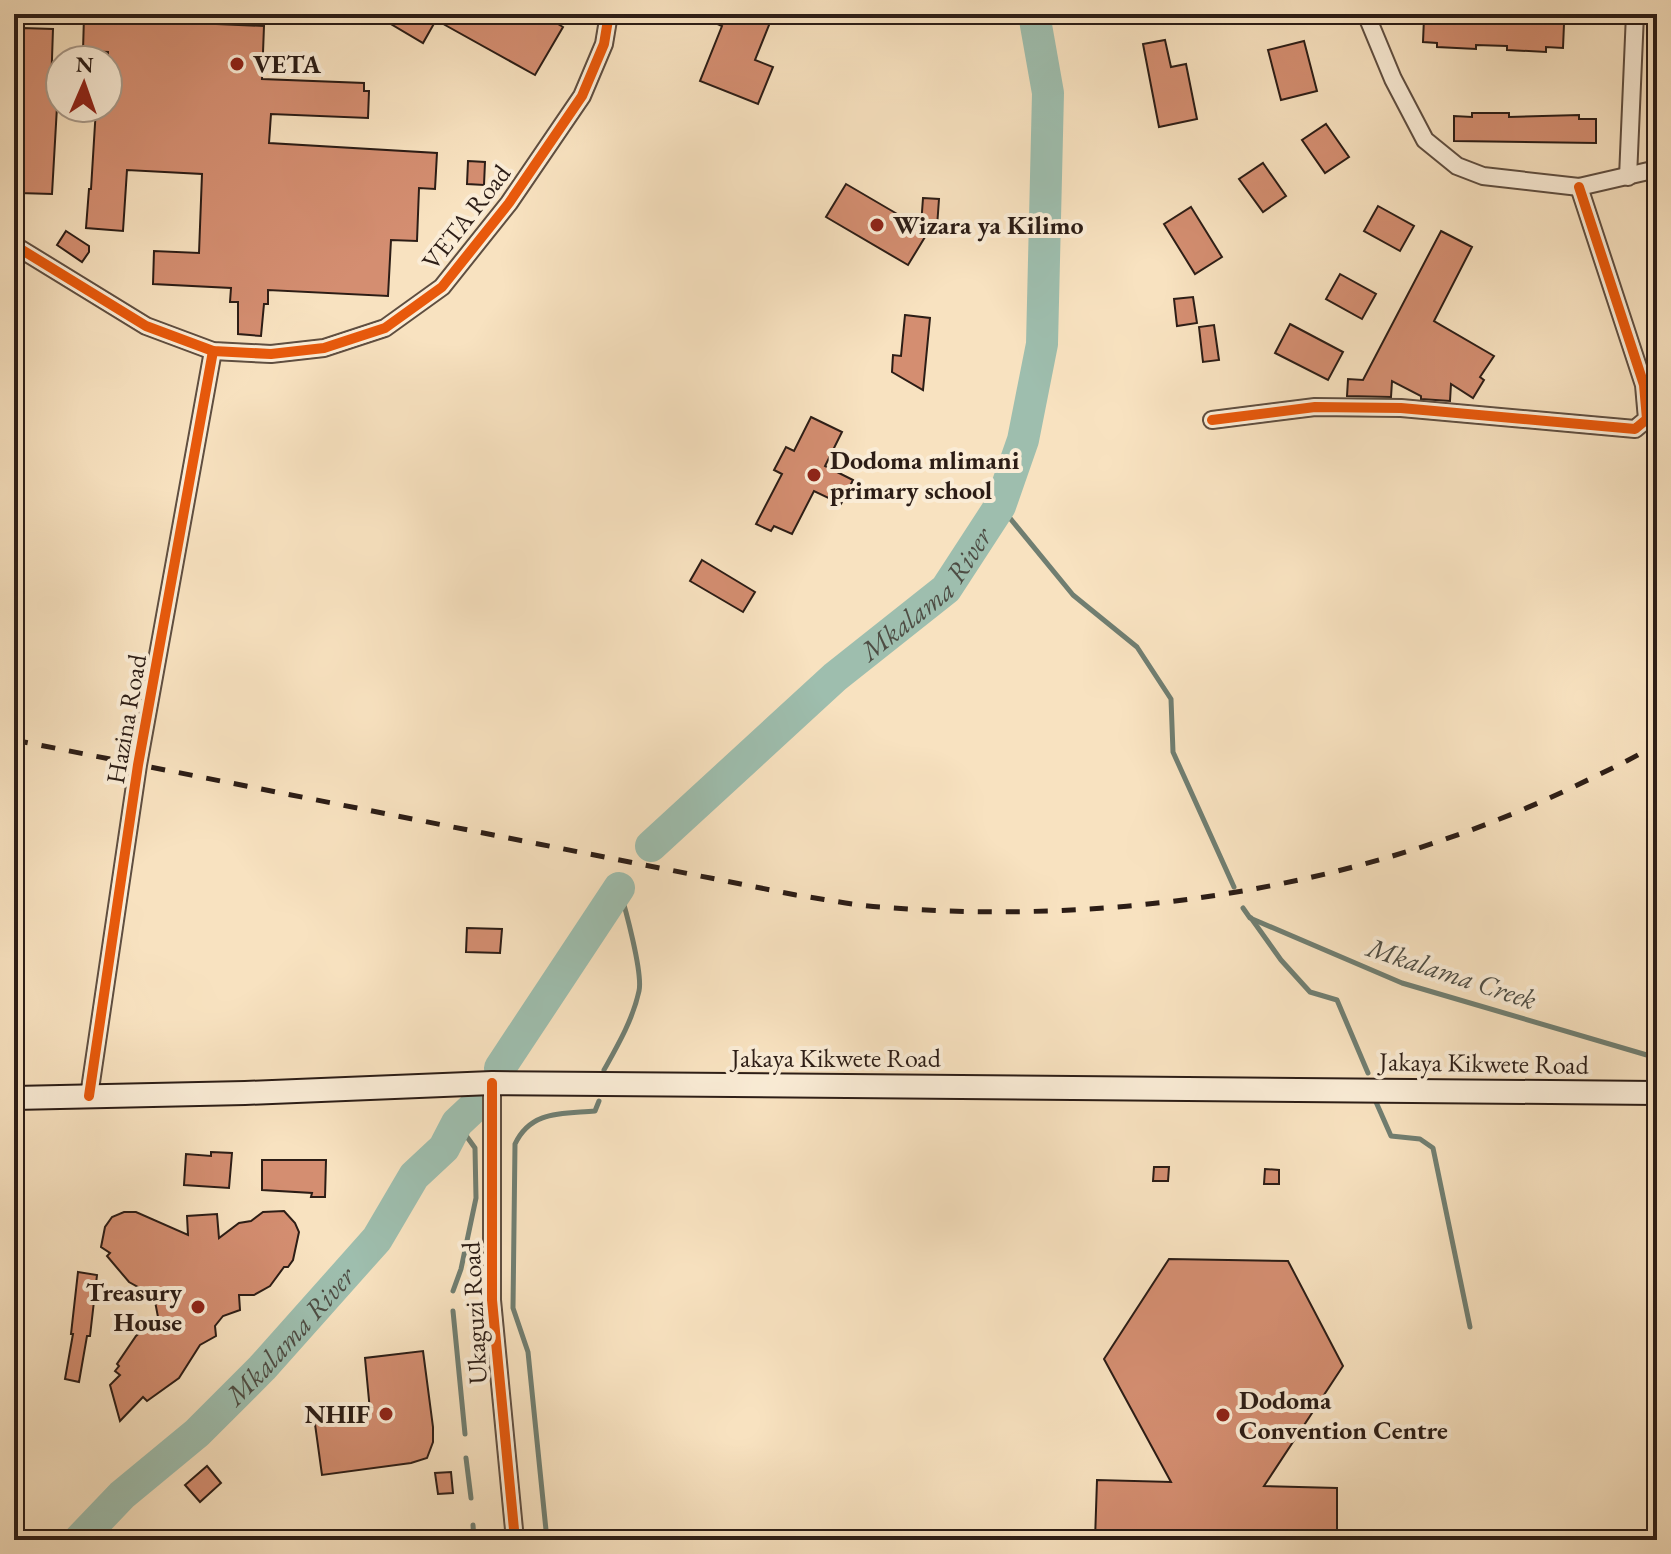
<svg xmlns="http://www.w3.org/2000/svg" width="1671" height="1554" viewBox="0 0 1671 1554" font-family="'EB Garamond',serif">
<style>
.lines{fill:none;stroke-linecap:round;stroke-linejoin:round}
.stream{stroke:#707e71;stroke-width:5}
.river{stroke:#9ebeae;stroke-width:32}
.building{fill:#d48e71;stroke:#2c1d16;stroke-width:2}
.minor-casing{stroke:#5f4e40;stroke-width:20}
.secondary-casing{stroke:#2c1d16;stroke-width:26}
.minor{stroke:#faecd6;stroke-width:16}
.secondary{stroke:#faecd6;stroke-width:22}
.rail{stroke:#2c1d16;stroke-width:5;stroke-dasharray:14 14;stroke-linecap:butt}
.cycleway-casing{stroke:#faecd6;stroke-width:15}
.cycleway{stroke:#e8590c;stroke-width:10}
.poi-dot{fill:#8f2418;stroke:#faecd6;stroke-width:3}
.labels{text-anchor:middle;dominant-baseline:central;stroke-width:8;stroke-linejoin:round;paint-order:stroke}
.poi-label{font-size:26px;font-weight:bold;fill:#2c1d16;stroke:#faecd6;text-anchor:start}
.street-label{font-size:26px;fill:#2c1d16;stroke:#faecd6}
.water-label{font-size:28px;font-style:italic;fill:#4e4d44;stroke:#faecd6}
</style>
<rect width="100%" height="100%" fill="#f8e2c0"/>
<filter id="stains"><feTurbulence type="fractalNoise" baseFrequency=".0025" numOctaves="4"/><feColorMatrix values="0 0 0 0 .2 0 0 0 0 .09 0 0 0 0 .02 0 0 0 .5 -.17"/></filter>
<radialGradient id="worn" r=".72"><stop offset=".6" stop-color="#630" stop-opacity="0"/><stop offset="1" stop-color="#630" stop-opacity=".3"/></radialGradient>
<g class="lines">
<g class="stream">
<path d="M 1000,506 L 1073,595 L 1137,647 L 1171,699 L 1173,752 L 1234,887"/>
<path d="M 1243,908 L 1250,918 L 1402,983 L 1657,1058"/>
<path d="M 1251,918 L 1281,960 L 1310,992 L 1337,1000 L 1368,1073"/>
<path d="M 604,1070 C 618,1045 633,1019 639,991 C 643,973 625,907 619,888"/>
<path d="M 1376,1102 L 1391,1136 L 1420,1139 L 1433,1148 L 1470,1327"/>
<path d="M 453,1291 L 461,1269 L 476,1198 L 475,1148 L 457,1123"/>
<path d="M 453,1311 L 465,1434"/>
<path d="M 466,1458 L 471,1498"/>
<path d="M 473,1525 L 474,1540"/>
<path d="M 547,1540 L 528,1352 L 513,1308 L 515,1144 C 531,1110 562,1114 595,1111 L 599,1101"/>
</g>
<g class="river">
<path id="s1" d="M 651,846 L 835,677 L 946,589 L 1000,506 L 1023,440 L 1042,344 L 1048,93 L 1034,14"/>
<path d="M 500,1068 L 619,888"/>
<path id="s2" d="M 79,1540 L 122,1495 L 197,1433 L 262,1368 L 377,1239 L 414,1176 L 444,1148 L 457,1123 L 473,1108"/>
</g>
</g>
<g class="building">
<path d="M 142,14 L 195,14 L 194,23 L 264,26 L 262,79 L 364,83 L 364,91 L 369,91 L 368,118 L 271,114 L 269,143 L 437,153 L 435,189 L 419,188 L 417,241 L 391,240 L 388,296 L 268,290 L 268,304 L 264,304 L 261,336 L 238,334 L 238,302 L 230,302 L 231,288 L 153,284 L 154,251 L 199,253 L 202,174 L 127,170 L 123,231 L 86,228 L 89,189 L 91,189 L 96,108 L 108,109 L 108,52 L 83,51 L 84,16 L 142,19 Z"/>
<path d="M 374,14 L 552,14 L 561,19 L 558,24 L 563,27 L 535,75 L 436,20 L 423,43 Z"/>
<path d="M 695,14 L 757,14 L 771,20 L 755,60 L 773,67 L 758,104 L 700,81 L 722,26 Z"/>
<path d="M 1424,18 L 1564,24 L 1563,48 L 1546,47 L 1546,52 L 1507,50 L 1507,46 L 1476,45 L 1476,49 L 1437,47 L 1437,43 L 1423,42 Z"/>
<path d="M 22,28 L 53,29 L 51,88 L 58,89 L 52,194 L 19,193 L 20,148 L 17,148 L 18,117 L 14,117 L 14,60 L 21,60 Z"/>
<path d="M 1165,40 L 1171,67 L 1186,64 L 1197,119 L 1159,127 L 1143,44 Z"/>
<path d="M 1304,41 L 1317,91 L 1281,100 L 1268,50 Z"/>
<path d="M 1472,113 L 1509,113 L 1509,117 L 1579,115 L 1579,119 L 1596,119 L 1596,143 L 1454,141 L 1454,116 L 1472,117 Z"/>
<path d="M 1326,124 L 1349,157 L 1325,173 L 1302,140 Z"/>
<path d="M 468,161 L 485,162 L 484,185 L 467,184 Z"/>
<path d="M 1263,163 L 1286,196 L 1263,212 L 1239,179 Z"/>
<path d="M 846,184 L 928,232 L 908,265 L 826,217 Z"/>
<path d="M 923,198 L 939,199 L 937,227 L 921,226 Z"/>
<path d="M 1378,206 L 1414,226 L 1400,251 L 1364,231 Z"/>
<path d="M 1191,207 L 1222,257 L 1195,274 L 1164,224 Z"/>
<path d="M 66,231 L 89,246 L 89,252 L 82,262 L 57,245 Z"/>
<path d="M 1441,231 L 1472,247 L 1434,321 L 1494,356 L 1480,377 L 1484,380 L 1473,398 L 1451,384 L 1450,401 L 1421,399 L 1421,396 L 1392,381 L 1391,397 L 1347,396 L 1348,379 L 1363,380 Z"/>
<path d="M 1340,274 L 1376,294 L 1362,319 L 1326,299 Z"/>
<path d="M 1193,297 L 1197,323 L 1177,326 L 1174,299 Z"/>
<path d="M 905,315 L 930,318 L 923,390 L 892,372 L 893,355 L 901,356 Z"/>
<path d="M 1290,324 L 1343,352 L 1328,380 L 1275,353 Z"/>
<path d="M 1214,325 L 1219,360 L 1203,362 L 1199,327 Z"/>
<path d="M 811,417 L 842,432 L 825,466 L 853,480 L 841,504 L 814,491 L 792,534 L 774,526 L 771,531 L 756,524 L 782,474 L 774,470 L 786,447 L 794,451 Z"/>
<path d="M 702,560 L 755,592 L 743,612 L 690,581 Z"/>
<path d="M 467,928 L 502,929 L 500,953 L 466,952 Z"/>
<path d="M 211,1152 L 232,1153 L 229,1188 L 184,1185 L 186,1154 L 211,1156 Z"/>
<path d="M 262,1160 L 326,1160 L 325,1197 L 311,1197 L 312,1193 L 262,1190 Z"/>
<path d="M 1154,1167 L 1169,1167 L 1168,1181 L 1153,1181 Z"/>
<path d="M 1265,1169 L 1279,1170 L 1279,1184 L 1264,1184 Z"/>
<path d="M 284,1211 L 295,1223 L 299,1232 L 293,1260 L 288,1267 L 284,1267 L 270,1286 L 254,1295 L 239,1295 L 240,1310 L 223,1316 L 215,1326 L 216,1336 L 200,1345 L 179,1378 L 147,1401 L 143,1397 L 120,1421 L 110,1385 L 120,1375 L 115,1371 L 119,1366 L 117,1364 L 136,1336 L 158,1317 L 154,1296 L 129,1282 L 107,1256 L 110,1253 L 101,1247 L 105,1227 L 112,1217 L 124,1212 L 136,1212 L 188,1235 L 187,1216 L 217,1214 L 219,1238 L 239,1223 L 251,1221 L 263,1212 Z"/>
<path d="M 1169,1259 L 1288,1261 L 1343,1366 L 1264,1486 L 1337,1488 L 1337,1540 L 1281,1540 L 1281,1536 L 1241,1534 L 1240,1540 L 1192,1540 L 1192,1532 L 1151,1531 L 1151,1540 L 1095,1540 L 1097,1480 L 1171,1482 L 1104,1359 Z"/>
<path d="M 78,1272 L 97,1275 L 90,1336 L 87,1336 L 79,1382 L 65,1379 L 73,1334 L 71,1334 Z"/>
<path d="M 423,1351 L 433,1427 L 433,1442 L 427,1458 L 411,1463 L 322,1475 L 314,1417 L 370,1411 L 365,1358 Z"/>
<path d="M 207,1466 L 221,1483 L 200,1502 L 185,1485 Z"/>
<path d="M 451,1472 L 453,1493 L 438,1494 L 435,1473 Z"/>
</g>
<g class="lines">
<defs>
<g id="minor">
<path d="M 1366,14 L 1393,79 L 1425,140 L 1457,166 L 1483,176 L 1579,187 L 1657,169"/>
<path d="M 1628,177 L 1635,14"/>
<path d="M 14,245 L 146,326 L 213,351 L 271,354 L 324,348 L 385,328 L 442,287 L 509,203 L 582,96 L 604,44 L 609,14"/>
<path d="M 1212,420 L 1315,407 L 1401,408 L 1635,429 L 1647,419 L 1644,385 L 1579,187"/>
<path d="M 492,1083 L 492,1300 L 515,1540"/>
<path d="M 89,1096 L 138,765 L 213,351"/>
</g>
<path id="secondary" d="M 14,1098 L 245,1093 L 492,1083 L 1657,1093"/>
</defs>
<use href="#minor" class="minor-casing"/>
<use href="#secondary" class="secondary-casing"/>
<use href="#minor" class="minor"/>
<use href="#secondary" class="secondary"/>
<path class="rail" d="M 14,740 L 796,895 C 824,899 852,905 880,907 C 1115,926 1358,889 1571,788 C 1600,774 1629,761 1657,744"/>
<defs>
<g id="cycleway">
<path d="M 14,245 L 146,326 L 213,351 L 271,354 L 324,348 L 385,328 L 442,287 L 509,203 L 582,96 L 604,44 L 609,14"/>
<path d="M 1212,420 L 1315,407 L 1401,408 L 1635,429 L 1647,419 L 1644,385 L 1579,187"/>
<path d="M 492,1083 L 492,1300 L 515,1540"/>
<path d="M 89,1096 L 138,765 L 213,351"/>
</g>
</defs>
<use href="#cycleway" class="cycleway-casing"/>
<use href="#cycleway" class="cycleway"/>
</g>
<g class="poi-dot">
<circle cx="237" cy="64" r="8"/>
<circle cx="877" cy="225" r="8"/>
<circle cx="814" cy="475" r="8"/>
<circle cx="198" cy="1307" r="8"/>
<circle cx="386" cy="1414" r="8"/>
<circle cx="1223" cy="1415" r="8"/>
</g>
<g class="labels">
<g class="poi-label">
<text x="253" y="64">VETA</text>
<text x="893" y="225">Wizara ya Kilimo</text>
<text x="830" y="460">Dodoma mlimani<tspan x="830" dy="30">primary school</tspan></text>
<text x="182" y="1292" text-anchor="end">Treasury<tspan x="182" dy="30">House</tspan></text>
<text x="1239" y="1400">Dodoma<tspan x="1239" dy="30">Convention Centre</tspan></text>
<text x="370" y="1414" text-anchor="end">NHIF</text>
</g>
<g class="street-label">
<text transform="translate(466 217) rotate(-52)">VETA Road</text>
<text transform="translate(126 719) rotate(-80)">Hazina Road</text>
<text x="836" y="1058">Jakaya Kikwete Road</text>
<text transform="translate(1484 1063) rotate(1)">Jakaya Kikwete Road</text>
<text transform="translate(474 1313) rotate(-93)">Ukaguzi Road</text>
</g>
<g class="water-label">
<text stroke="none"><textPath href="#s1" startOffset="374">Mkalama River</textPath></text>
<text transform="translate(1452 973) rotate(18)">Mkalama Creek</text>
<text stroke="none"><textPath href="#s2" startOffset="294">Mkalama River</textPath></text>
</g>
</g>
<rect width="1671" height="1554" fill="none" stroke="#f8e2c0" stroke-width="48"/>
<rect x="16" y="16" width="1639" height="1522" fill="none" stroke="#2c1d16" stroke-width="4"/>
<rect x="24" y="24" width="1623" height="1506" fill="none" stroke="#2c1d16" stroke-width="2"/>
<g transform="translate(84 84) rotate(2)"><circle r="38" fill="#faecd6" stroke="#a89989" stroke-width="2"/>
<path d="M0-6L14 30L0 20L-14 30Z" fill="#8f2418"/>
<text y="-12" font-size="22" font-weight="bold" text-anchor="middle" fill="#2c1d16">N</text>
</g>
<rect width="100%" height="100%" filter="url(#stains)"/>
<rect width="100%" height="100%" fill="url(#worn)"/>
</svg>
